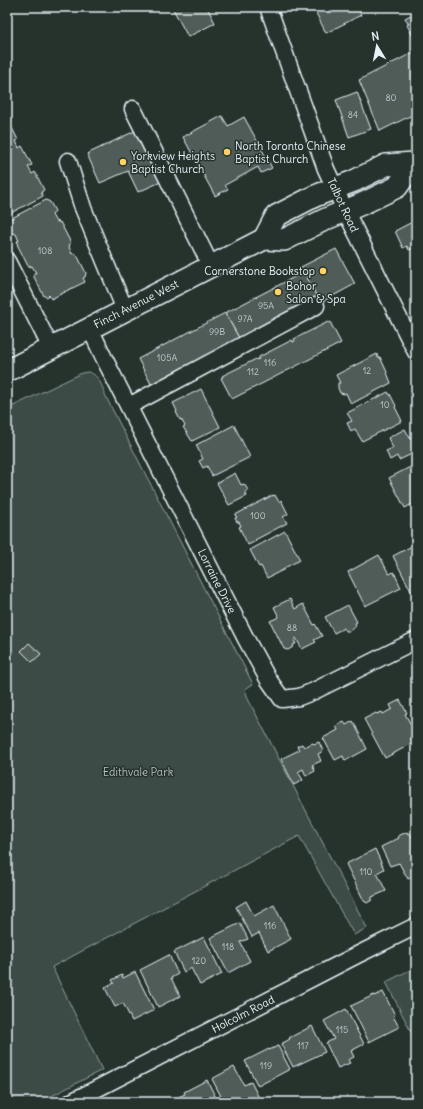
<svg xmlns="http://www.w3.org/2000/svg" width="423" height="1109" viewBox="0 0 423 1109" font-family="Delius,sans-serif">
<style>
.green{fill:#3e4b47;stroke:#939ea0}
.building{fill:#505c59;stroke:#e8f1f8}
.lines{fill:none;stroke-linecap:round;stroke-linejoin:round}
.minor-casing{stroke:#e8f1f8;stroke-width:19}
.major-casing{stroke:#e8f1f8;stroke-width:24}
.minor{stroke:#26332d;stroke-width:16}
.major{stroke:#26332d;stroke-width:21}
.poi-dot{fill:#ffd166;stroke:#26332d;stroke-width:1.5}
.labels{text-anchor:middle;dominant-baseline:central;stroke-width:3;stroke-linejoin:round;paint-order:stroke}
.number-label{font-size:9px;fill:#c2ccd0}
.poi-label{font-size:11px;fill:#e8f1f8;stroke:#26332d;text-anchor:start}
.street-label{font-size:11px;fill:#e8f1f8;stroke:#26332d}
.park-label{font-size:11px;fill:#b5bfc3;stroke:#26332d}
</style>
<rect width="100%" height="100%" fill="#26332d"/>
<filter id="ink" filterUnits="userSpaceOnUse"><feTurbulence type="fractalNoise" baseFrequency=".025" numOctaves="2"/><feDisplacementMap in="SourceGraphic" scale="8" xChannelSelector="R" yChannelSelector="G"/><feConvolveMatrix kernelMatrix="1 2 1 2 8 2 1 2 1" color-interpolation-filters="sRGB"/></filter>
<g filter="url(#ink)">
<g class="green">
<path d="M 87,372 C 100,373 103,391 108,401 L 253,684 L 245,689 L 248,699 L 367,928 L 354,935 L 299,836 L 52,967 L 102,1070 L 40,1102 L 7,1102 L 7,409 L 82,373 Z"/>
<path d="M 416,967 L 416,1042 L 386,982 Z"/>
</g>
<g class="building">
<path d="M 172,7 L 213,7 L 208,9 L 215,23 L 188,37 Z"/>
<path d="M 313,7 L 357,7 L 361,15 L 326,33 Z"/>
<path d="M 411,15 L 415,21 L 416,20 L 416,42 L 407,25 L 409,24 L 405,18 Z"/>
<path d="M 416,51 L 416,113 L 380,131 L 359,80 Z"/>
<path d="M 357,92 L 371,129 L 349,137 L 336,100 Z"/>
<path d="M 222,116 L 228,126 L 244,117 L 272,168 L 261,173 L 258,167 L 225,185 L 228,189 L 215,196 L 183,137 Z"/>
<path d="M 7,122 L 9,122 L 18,140 L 16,141 L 19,148 L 22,146 L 32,165 L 28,167 L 32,174 L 35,172 L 44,190 L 41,192 L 43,196 L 7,215 Z"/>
<path d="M 139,129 L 163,181 L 138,192 L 128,171 L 100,183 L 87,154 Z"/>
<path d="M 46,200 L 50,202 L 55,211 L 52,215 L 56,222 L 58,221 L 59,223 L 60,222 L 71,243 L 69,244 L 70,246 L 69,247 L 72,254 L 74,253 L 77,255 L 86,273 L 85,277 L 83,278 L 85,282 L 64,292 L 65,292 L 51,299 L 49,295 L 47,297 L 44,296 L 34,277 L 34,273 L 36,273 L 32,266 L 30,267 L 30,265 L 28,266 L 17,244 L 18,244 L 17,241 L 19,241 L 16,234 L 11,233 L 7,224 L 8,220 Z"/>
<path d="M 416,220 L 416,247 L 409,250 L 407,246 L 403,248 L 395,231 Z"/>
<path d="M 336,249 L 355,284 L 320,303 L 301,267 Z"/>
<path d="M 304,272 L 317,297 L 239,338 L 225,313 Z"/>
<path d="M 225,313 L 239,338 L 151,384 L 138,359 Z"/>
<path d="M 328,322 L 329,323 L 331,322 L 331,324 L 341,343 L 232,399 L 221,378 L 223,377 L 222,376 L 256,359 L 257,360 L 259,359 L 259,357 L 292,340 L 293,342 L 295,341 L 294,339 Z"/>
<path d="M 377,354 L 378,358 L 380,357 L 386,370 L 391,383 L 351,404 L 346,393 L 344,394 L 340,393 L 338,388 L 338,383 L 340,383 L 336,375 Z"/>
<path d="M 201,389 L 220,427 L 192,441 L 183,427 L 185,426 L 181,419 L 180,420 L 176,412 L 177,411 L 173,403 Z"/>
<path d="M 388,392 L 389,394 L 390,394 L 396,406 L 395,407 L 402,421 L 362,441 L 355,429 L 351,431 L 347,423 L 352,421 L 347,413 Z"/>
<path d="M 234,425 L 250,457 L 212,476 L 207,466 L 203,468 L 199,461 L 203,459 L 196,445 Z"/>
<path d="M 405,429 L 411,440 L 414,438 L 416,443 L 413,445 L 416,452 L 399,460 L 397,456 L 390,460 L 386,451 L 393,448 L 388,438 Z"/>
<path d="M 416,464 L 416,502 L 405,508 L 389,478 Z"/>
<path d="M 235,473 L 241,485 L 244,484 L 248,490 L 245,492 L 247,496 L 229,505 L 217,483 Z"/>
<path d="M 273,495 L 273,496 L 275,495 L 279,502 L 281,500 L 288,514 L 283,517 L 287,523 L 255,540 L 256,541 L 248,545 L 239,527 L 241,526 L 239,522 L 237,522 L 235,518 L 237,517 L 235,515 Z"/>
<path d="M 285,531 L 300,560 L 284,568 L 285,569 L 267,578 L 261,566 L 259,567 L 250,550 Z"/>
<path d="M 412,546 L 414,550 L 416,549 L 416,593 L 413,595 L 393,556 Z"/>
<path d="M 379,555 L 389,574 L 394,572 L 401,588 L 365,606 L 348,572 Z"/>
<path d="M 290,599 L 295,609 L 303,604 L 314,625 L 315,624 L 322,636 L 314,640 L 316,642 L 302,649 L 296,638 L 294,640 L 296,644 L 294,644 L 293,647 L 288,650 L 284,649 L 270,621 L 279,617 L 274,607 Z"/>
<path d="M 348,605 L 357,622 L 355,623 L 356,625 L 355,627 L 349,631 L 346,631 L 344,628 L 334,633 L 325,617 Z"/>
<path d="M 29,643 L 41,654 L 32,662 L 21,651 Z"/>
<path d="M 400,700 L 407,713 L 405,714 L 416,734 L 410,737 L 413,743 L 385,758 L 364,719 L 376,713 L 377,714 L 382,712 L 383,714 L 392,709 L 390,705 Z"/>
<path d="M 353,721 L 367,749 L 345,761 L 343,756 L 335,760 L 323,738 L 338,730 L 336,726 L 344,722 L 346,725 Z"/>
<path d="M 319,742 L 323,751 L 318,754 L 321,761 L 312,765 L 315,771 L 306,776 L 303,769 L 298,772 L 303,780 L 294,785 L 281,759 L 299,750 L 297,746 L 302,744 L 304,747 L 313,743 L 314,744 Z"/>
<path d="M 407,832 L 408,834 L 410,833 L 416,844 L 416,875 L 408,879 L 399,863 L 390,866 L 381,847 L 399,838 L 398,836 Z"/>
<path d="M 375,849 L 384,869 L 377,873 L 386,891 L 372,897 L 372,900 L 367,903 L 364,901 L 346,864 Z"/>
<path d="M 246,901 L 254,916 L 274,905 L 291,939 L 268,951 L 259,933 L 252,937 L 236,907 Z"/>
<path d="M 240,923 L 248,939 L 240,942 L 250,961 L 228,973 L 210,938 Z"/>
<path d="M 204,937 L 222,974 L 200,985 L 191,968 L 184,972 L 174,952 Z"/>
<path d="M 169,955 L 178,974 L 171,978 L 180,996 L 158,1007 L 140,970 Z"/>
<path d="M 135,972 L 154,1010 L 132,1021 L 123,1003 L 115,1007 L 105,988 L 114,983 L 112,980 L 122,975 L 123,978 Z"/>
<path d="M 383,992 L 395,1015 L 393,1016 L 399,1027 L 369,1042 L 351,1006 L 374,995 L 374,996 Z"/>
<path d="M 346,1009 L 364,1044 L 351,1051 L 354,1057 L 348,1060 L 350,1063 L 338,1068 L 326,1043 L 334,1039 L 324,1021 Z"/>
<path d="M 312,1026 L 325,1052 L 293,1067 L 281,1044 L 290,1039 L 289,1038 Z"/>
<path d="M 278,1046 L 290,1069 L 258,1086 L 245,1061 L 269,1049 L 269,1050 Z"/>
<path d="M 234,1067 L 244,1085 L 251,1082 L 259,1098 L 250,1102 L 224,1102 L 212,1079 Z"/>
<path d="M 207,1080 L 218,1102 L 178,1102 L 176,1098 L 185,1094 L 184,1092 Z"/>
</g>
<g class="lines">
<defs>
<g id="minor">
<path d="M 268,7 L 326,169 L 345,210 L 416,352"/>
<path d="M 133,109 L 211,266"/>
<path d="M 68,161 L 83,208 L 125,310"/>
<path d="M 7,261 L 51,348"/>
<path d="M 90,328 L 103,356 L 246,639 L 268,679 L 282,699 L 299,697 L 314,691 L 416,640"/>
<path d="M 129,406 L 316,306"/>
<path d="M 71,1102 L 357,955 L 416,926"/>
</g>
<g id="major">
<path d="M 264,239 L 276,216 L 315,196 L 354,181 L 386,165 L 414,163 L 416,162"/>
<path d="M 7,371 L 264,239 L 284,240 L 326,219 L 364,203 L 397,187 L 414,163"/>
</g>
</defs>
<use href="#minor" class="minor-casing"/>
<use href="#major" class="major-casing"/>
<use href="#minor" class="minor"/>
<use href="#major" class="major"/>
</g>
</g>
<g class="poi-dot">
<circle cx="227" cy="152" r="4"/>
<circle cx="123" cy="162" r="4"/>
<circle cx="323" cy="271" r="4"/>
<circle cx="278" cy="292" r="4"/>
</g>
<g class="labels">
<g class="number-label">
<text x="391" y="97">80</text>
<text x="353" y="114">84</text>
<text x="45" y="250">108</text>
<text x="266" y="305">95A</text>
<text x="245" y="318">97A</text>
<text x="217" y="331">99B</text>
<text x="167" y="357">105A</text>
<text x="270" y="362">116</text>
<text x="367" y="370">12</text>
<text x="253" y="371">112</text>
<text x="385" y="404">10</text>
<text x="258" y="515">100</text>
<text x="292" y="627">88</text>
<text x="366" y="871">110</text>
<text x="270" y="925">116</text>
<text x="228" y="946">118</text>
<text x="199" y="960">120</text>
<text x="342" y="1029">115</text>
<text x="303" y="1045">117</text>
<text x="266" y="1065">119</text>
</g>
<g class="poi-label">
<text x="235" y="146">North Toronto Chinese<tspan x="235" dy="13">Baptist Church</tspan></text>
<text x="131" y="156">Yorkview Heights<tspan x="131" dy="13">Baptist Church</tspan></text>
<text x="315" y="271" text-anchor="end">Cornerstone Bookstop</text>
<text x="286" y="286">Bohor<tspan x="286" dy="13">Salon &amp; Spa</tspan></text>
</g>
<g class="street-label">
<text transform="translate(343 205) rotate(65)">Talbot Road</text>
<text transform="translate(136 304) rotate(-27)">Finch Avenue West</text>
<text transform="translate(217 581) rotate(63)">Lorraine Drive</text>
<text transform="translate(243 1014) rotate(-27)">Holcolm Road</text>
</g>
<g class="park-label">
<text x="138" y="772">Edithvale Park</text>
</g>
</g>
<rect width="423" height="1109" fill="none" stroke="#26332d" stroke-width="24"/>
<rect x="12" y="12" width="399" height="1085" fill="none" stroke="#e8f1f8" stroke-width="1.5" filter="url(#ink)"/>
<g transform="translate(377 46) rotate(350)" stroke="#26332d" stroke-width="3" paint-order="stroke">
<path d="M0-3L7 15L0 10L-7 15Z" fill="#e8f1f8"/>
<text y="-6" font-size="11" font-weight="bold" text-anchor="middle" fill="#e8f1f8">N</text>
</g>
</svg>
